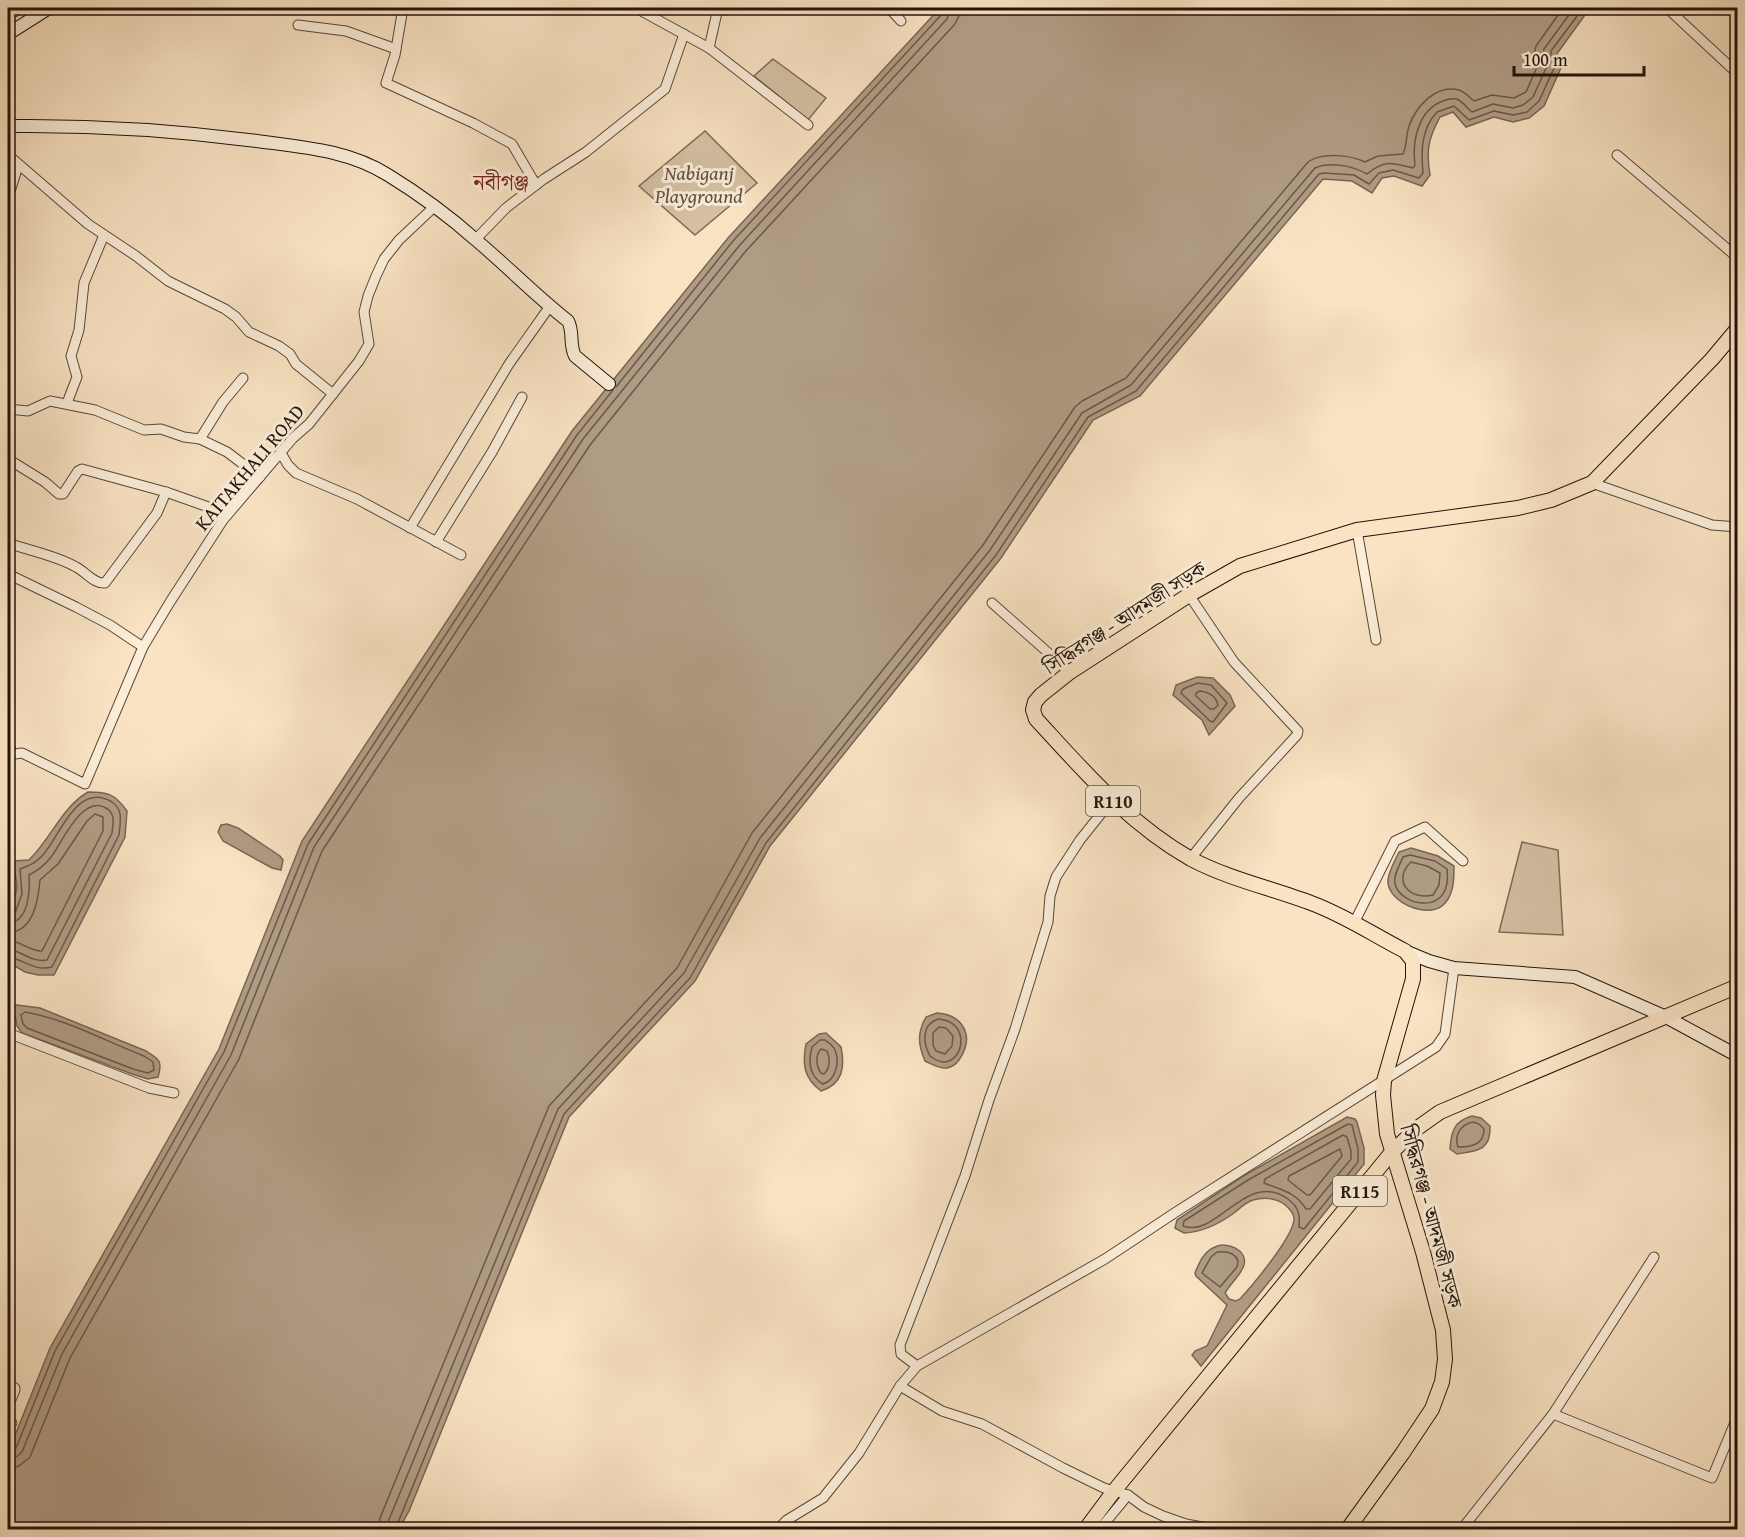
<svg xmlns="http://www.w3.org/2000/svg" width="1745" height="1537" viewBox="0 0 1745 1537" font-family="'Gentium Book Plus','Noto Serif Bengali',serif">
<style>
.green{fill:#d5c0a4;stroke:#7c6a58;stroke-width:1.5}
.water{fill:#b09c84;stroke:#786554;stroke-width:1.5}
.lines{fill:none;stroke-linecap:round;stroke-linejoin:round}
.shore{stroke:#6a5848;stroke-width:1.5}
.street-casing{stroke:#584739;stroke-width:11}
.secondary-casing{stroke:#23130b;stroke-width:14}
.primary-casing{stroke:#23130b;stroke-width:16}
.street{stroke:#fbedd8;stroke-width:9}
.secondary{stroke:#fbedd8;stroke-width:12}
.primary{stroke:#f9e3c3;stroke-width:14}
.labels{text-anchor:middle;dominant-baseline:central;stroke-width:6;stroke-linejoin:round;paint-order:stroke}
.shield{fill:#fbedd8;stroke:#645448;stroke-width:1.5}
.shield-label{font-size:18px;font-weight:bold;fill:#23130b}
.park-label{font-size:20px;font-style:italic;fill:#615041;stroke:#fbedd8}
.street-label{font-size:20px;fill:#23130b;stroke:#fbedd8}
.quarter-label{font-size:22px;fill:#7a1f14;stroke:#fbedd8}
</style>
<rect width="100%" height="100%" fill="#f9e3c3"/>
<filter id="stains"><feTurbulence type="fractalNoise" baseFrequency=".00333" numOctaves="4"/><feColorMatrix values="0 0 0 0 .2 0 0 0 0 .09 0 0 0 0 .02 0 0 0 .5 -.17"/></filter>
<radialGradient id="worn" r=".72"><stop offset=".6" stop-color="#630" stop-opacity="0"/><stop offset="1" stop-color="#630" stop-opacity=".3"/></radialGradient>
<g class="green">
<path d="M 773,59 L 826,98 L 808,120 L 754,76 Z"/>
<path d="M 705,131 L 757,183 L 695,235 L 639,186 Z"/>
<path d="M 1522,842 L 1558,850 L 1563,935 L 1499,932 Z"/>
</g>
<g class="water">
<path d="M 940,8 L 1590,8 L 1556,55 L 1564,61 L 1544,106 L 1529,118 L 1513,122 L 1494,117 L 1466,127 L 1453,112 L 1440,117 C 1428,139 1426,151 1430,175 L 1422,186 L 1394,176 L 1382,178 L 1372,193 L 1352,181 L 1323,179 L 1140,396 L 1093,420 L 1001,558 L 770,846 L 695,981 L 569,1117 L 409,1511 L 399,1529 L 8,1529 L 8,1453 L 50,1348 L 219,1049 L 302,841 L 572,431 L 728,238 Z"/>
<path d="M 1197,677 L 1213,678 L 1230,695 L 1235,706 L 1209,735 L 1202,720 L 1173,695 L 1176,685 Z"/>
<path d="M 88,792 C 108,792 115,794 127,811 L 125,837 L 54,975 L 38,975 L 25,972 L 8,962 L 8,922 L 12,901 L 16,893 L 17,885 L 13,861 L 29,860 C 51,839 61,808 88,792 Z"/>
<path d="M 227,824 L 238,828 L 280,856 L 283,860 L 281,870 L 272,868 L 223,841 L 218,832 L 221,825 Z"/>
<path d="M 1411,848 L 1438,856 L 1454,866 C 1454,880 1454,896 1442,906 C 1427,918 1390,903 1388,883 C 1387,873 1395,861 1399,852 Z"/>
<path d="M 9,1004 L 40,1008 L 146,1051 C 159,1059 163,1061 158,1077 L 148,1079 L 132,1074 L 22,1033 L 17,1026 L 15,1014 L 10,1011 Z"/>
<path d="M 937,1013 C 964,1015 975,1037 959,1060 C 956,1064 953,1067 947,1068 C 939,1069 932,1064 925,1061 C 918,1044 917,1033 926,1017 Z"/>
<path d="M 826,1033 L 841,1047 C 845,1067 843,1084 821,1091 C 804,1078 802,1065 806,1044 L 819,1034 Z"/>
<path d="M 1472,1116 L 1481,1118 L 1490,1126 C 1491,1151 1477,1151 1457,1154 L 1450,1149 C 1451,1132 1454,1121 1472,1116 Z"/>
<path d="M 1347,1117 L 1355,1119 L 1357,1122 L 1364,1148 L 1364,1164 L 1201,1366 L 1192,1355 L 1195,1351 L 1207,1346 L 1227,1305 L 1196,1276 L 1195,1273 C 1199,1263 1204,1251 1215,1247 C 1227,1241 1248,1250 1244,1265 C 1241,1275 1230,1284 1225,1293 L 1229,1299 L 1236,1301 L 1240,1299 C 1252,1286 1294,1236 1294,1219 C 1294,1213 1289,1208 1284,1204 C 1276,1198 1264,1197 1253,1200 C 1246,1202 1240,1208 1234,1213 C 1219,1224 1203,1232 1184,1233 L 1175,1228 L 1177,1220 L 1245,1175 Z"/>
</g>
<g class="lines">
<g class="shore">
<path d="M 616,387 L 733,241 L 942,14 L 944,8"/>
<path d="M 1198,683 L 1211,685 L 1227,703 L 1213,722 L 1210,721 L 1181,693 L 1183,689 Z"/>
<path d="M 1200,691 C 1208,692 1216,696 1218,705 L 1214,709 L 1210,709 L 1196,696 L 1196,693 Z"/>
<path d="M 1410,855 L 1435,861 L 1447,869 C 1453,918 1400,906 1395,884 C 1393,875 1400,865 1403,857 Z"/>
<path d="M 1411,862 L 1427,866 L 1440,873 L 1439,885 L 1433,895 C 1411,901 1391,881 1411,862 Z"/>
<path d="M 8,916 L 15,913 L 22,894 L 20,869 C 30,865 36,863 43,855 C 60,836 77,781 112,802 C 124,810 120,823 119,835 L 52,967 C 34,972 24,959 8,957"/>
<path d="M 8,923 C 29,922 30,891 29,875 C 37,871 45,865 51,857 C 62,843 82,794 106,808 C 116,814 113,823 112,833 L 47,960 C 32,963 22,951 8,949"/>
<path d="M 8,933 C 34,931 38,901 40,880 L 58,864 L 87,821 L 95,814 L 103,817 L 103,831 L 42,951 C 32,952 20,941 8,940"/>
<path d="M 25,1012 C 66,1019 105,1041 144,1056 L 153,1062 L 154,1070 L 148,1073 L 133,1069 L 27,1028 L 23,1024 L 21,1015 Z"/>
<path d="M 938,1019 C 971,1021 964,1062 944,1062 C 939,1062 934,1059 930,1056 C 923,1043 921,1025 938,1019 Z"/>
<path d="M 939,1027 L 946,1028 L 953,1036 L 952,1046 L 945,1054 L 936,1051 L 933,1045 L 933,1033 Z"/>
<path d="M 820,1040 L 825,1040 C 829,1043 833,1045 835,1050 C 840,1062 836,1080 823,1084 C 809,1076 808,1062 812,1047 Z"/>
<path d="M 821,1049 L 827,1051 C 830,1059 830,1068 824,1074 L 821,1073 C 816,1066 815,1055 821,1049 Z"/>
<path d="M 1473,1122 L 1479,1124 L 1484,1129 C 1484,1145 1471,1147 1458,1147 C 1454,1135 1460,1125 1473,1122 Z"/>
<path d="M 1348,1124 L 1352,1125 L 1358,1149 L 1358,1162 L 1304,1229 L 1299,1227 C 1300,1215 1299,1207 1288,1199 C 1246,1169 1217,1239 1183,1226 L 1184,1221 L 1248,1180 Z"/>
<path d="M 1343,1135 L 1347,1137 L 1351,1151 L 1351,1159 L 1310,1209 L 1306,1209 C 1296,1192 1281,1190 1264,1183 L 1265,1179 Z"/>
<path d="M 1340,1149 L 1342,1156 L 1310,1195 L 1307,1195 L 1288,1180 L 1289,1176 Z"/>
<path d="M 1217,1252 C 1226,1251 1235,1252 1238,1261 L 1237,1267 L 1220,1287 L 1202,1273 L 1211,1257 Z"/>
<path d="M 8,1452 L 12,1452 L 16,1448 L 55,1351 L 224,1052 L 308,844 L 577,435 L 613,390"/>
<path d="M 8,1460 L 15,1458 L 22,1452 L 62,1354 L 231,1055 L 314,847 L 583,439 L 739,246 L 947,19 L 951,8"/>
<path d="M 8,1469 L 19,1466 L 30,1457 L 70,1358 L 239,1059 L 322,851 L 590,445 L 745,252 L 955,24 L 959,16 L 960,8"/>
<path d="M 378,1530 L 380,1518 L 549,1106 L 677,968 L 752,833 L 983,545 L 1075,407 L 1082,401 L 1126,378 L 1308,162 C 1322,152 1350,155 1365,162 L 1378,156 L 1403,154 C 1407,146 1406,135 1409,126 C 1416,107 1435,84 1459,90 C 1465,92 1469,97 1474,101 L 1492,95 L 1514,98 L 1526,92 L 1537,67 L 1534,55 L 1536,46 L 1563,8"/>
<path d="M 387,1530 L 388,1522 L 558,1109 L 684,973 L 760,838 L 990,550 L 1082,413 L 1131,385 L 1315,168 C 1330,161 1353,166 1367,174 C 1385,159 1392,163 1413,168 L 1415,165 C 1412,141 1418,110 1443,101 C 1448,99 1452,98 1457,99 C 1463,102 1467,108 1472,112 L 1493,104 L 1513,108 L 1523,105 L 1533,97 L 1547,66 L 1543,57 L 1544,49 L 1574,8"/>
<path d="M 395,1530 L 564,1114 L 690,978 L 766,843 L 996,555 L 1088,417 L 1136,391 L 1319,174 L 1324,173 L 1354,175 L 1369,184 L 1379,173 L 1393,170 L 1419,178 L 1423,173 C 1421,151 1421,129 1437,112 L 1454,106 L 1469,120 L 1494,111 L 1513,115 L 1527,112 L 1539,101 L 1556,64 L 1551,57 L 1551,51 L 1583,8"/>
</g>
<defs>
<g id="street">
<path d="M 403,8 L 395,55 L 386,83 L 473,123 L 512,144 L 536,185"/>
<path d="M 636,8 L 709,48 L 808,125"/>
<path d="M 889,8 L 901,21"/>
<path d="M 1667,8 L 1738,74"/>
<path d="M 298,25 L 346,31 L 396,49"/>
<path d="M 709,48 L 718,8"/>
<path d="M 8,155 L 88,224 L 136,256 L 168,281 L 225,309 L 236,317 L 249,332 L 279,346 L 290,354 L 296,364 L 333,394"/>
<path d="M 1617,155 L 1738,258"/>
<path d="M 8,198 L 18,166"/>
<path d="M 476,239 L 506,208 L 544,179 L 586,152 L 665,89 L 684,34"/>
<path d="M 67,403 L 77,377 L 71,356 L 79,330 L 84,283 L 104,235"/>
<path d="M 8,409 L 28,411 L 50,401 L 95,410 L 144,430 L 161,429 L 184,437 L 200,439 L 227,452 L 260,477"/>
<path d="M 200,439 L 223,402 L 243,378"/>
<path d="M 281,453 L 288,465 L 296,473 L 357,499 L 461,555"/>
<path d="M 8,459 L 45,482 L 59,494 L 63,494 L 78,471 L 82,469 L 166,492 L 228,514"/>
<path d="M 1592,483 L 1712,525 L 1738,527"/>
<path d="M 410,528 L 509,364 L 550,306"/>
<path d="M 1357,530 L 1376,640"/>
<path d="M 436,542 L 492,452 L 522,397"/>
<path d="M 8,543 C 30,551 55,555 76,567 C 86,572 94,584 105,583 L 157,513 L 166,492"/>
<path d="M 8,574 L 76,607 L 110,625 L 143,647"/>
<path d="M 1189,595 L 1234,662 L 1298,731 L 1297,735 L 1239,798 L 1191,858"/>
<path d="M 992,603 L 1070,672"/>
<path d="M 8,740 L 12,754"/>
<path d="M 8,755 L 22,753 L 85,784 L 143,647 L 170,602 L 223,520 L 293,438 L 309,424 L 359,361 L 369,344 L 364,312 L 368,296 L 376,276 L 384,259 L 399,240 L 434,207"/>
<path d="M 1112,800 L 1080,840 L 1056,877 L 1050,896 L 1048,922 L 1015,1029 L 989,1100 L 965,1176 L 900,1345 L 901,1354 L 917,1366 L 1105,1259 L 1176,1212 L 1436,1047 L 1445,1034 L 1454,968"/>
<path d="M 1354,923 L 1395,841 L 1425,827 L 1463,861"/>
<path d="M 8,1033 L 149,1088 L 174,1093"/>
<path d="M 917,1366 L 900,1386 L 942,1411 L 982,1424 L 1063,1468 L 1104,1488 L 1128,1495 L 1144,1507 L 1163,1516 L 1186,1524 L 1218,1530"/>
<path d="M 8,1384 L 15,1388 L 15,1390 L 8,1407"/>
<path d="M 1553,1414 L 1712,1478 L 1738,1415"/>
<path d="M 8,1421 L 12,1423"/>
<path d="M 777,1530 L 787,1520 L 823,1498 L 859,1453 L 900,1386"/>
<path d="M 1099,1530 L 1128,1495"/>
<path d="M 1461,1530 L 1553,1414 L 1654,1257"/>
</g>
<g id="secondary">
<path d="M 8,14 L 18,8"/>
<path d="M 8,34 L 49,8"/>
<path d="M 8,126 C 91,125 174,130 257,141 C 302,147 348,150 388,175 C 419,194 449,216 476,240 C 507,266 536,296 568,321 C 574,332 569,345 575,356 L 609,384"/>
<path d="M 1405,951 L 1429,961 L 1454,968 L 1575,977 L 1666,1017 L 1738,1056"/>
</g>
<g id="primary">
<path d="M 1085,1530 L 1114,1491 L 1392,1152 L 1416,1129 L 1440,1112 L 1738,986"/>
<path d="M 1347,1530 L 1402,1454 L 1432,1409 L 1442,1382 L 1445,1359 L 1443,1330 L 1423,1252 L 1387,1134 L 1383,1095 L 1384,1081 L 1413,979 L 1413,961 L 1405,951 C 1374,935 1344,915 1311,903 C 1271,888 1229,879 1191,859 C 1128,823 1084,771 1036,719 L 1033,710 L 1035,702 L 1041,695 L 1070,672 L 1189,595 L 1240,566 L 1357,530 L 1518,508 L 1551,500 L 1592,483 L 1712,359 L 1738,328"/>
</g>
</defs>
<use href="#street" class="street-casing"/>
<use href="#secondary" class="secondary-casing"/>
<use href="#primary" class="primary-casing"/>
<use href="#street" class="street"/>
<use href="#secondary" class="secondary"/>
<use href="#primary" class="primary"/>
</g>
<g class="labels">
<g class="shield">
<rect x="1086" y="786" width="54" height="30" rx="4.5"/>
<rect x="1333" y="1176" width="54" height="30" rx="4.5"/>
</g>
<g class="shield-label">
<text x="1113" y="801">R110</text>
<text x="1360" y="1191">R115</text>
</g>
<g class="park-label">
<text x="699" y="172">Nabiganj<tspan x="699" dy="23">Playground</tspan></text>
</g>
<g class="street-label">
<text transform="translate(249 467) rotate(-50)">KAITAKHALI ROAD</text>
<text transform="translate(1124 617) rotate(-33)">সিদ্ধিরগঞ্জ - আদমজী সড়ক</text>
<text transform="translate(1432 1216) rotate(75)">সিদ্ধিরগঞ্জ - আদমজী সড়ক</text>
</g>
<g class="quarter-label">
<text x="501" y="182">নবীগঞ্জ</text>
</g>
</g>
<rect width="1745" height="1537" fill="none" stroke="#f9e3c3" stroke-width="30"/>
<rect x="9" y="9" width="1727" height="1519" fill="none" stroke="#23130b" stroke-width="3"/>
<rect x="15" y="15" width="1715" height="1507" fill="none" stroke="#23130b" stroke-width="1.5"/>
<path d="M1514 66v9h130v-9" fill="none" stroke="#23130b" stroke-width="3"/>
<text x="1523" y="66" font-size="18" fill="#23130b" stroke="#fbedd8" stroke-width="4.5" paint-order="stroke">100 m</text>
<rect width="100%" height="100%" filter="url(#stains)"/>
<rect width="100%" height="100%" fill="url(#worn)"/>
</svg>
